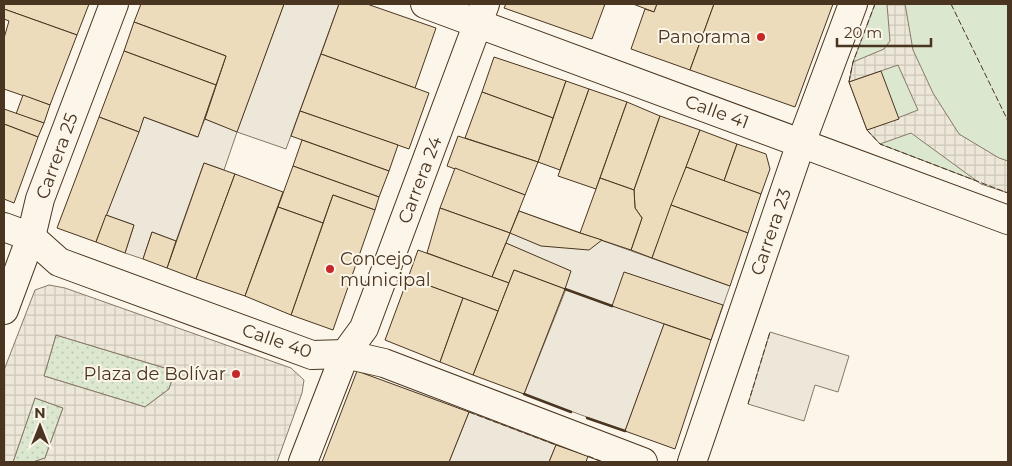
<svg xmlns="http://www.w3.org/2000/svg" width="1012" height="466" viewBox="0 0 1012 466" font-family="Montserrat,sans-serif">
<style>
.grass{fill:url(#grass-dots);stroke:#887966}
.pitch{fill:#dce7d0;stroke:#887966}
.parking{fill:#ede7d9;stroke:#887966}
.plaza{fill:url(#plaza-grid);stroke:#887966;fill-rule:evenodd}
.building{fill:#ecdcbc;stroke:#4a3520}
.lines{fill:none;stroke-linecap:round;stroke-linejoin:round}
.minor-casing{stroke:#4a3520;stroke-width:30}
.major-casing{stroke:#4a3520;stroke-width:30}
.minor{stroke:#fbf6e9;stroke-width:28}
.major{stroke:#fbf6e9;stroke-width:28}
.fence{stroke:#4a3520;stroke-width:1;stroke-dasharray:6 2.5;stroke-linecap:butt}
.wall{stroke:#4a3520;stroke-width:2.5}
.poi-dot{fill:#c62828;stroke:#fbf6e9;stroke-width:2}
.labels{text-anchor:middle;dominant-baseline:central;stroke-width:4;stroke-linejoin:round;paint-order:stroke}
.poi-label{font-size:18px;fill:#4a3520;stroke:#fbf6e9;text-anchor:end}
.street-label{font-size:18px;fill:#4a3520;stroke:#fbf6e9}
</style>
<defs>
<pattern id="grass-dots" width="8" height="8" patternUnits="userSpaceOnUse" patternTransform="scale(1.25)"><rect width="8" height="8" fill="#dce7d0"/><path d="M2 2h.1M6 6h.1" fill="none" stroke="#bec7b2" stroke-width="1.8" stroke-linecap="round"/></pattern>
<pattern id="plaza-grid" width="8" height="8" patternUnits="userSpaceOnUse" patternTransform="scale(1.25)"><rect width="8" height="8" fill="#ede7d9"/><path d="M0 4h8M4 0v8" fill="none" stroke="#cdc7ba"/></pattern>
</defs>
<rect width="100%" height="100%" fill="#fbf6e9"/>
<g class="grass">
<path d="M 56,335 L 175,371 L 169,389 L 145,407 L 44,376 Z"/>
<path d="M 35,398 L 63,408 L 45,458 L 33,462 L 13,462 Z"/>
</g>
<path class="pitch" d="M 875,4 L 1008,4 L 1008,193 L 880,144 L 867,130 L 849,82 L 853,62 Z"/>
<g class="parking">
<path d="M 284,4 L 339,4 L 286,149 L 237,132 L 224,170 L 204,163 L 176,241 L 152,232 L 143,259 L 125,253 L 134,225 L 106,215 L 144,117 L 197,137 L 205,119 L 237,131 Z"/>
<path d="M 519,211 L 730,286 L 711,340 L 664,325 L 625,431 L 524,394 L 566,289 L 514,270 L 506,243 Z"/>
<path d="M 770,332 L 849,356 L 838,392 L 815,385 L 804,421 L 748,404 Z"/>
<path d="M 469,412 L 556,445 L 549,462 L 449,462 Z"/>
</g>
<g class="plaza">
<path d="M 887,4 L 905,4 L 913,50 L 933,93 L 959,134 L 999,158 L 1008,161 L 1008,193 L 981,184 L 911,133 L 880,144 L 867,130 L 918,110 L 898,65 L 849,82 L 853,62 L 884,49 L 890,41 Z"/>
<path d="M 49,285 L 65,288 L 291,368 L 304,380 L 302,393 L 277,462 L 33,462 L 45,458 L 63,408 L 35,398 L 13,462 L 4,462 L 4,370 L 35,290 ZM 56,335 L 175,371 L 169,389 L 145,407 L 44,376 Z"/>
</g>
<g class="building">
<path d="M 4,4 L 89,4 L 77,35 L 4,9 Z"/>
<path d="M 141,4 L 284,4 L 237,132 L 205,119 L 226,56 L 134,22 Z"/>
<path d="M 339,4 L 367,4 L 436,28 L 415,88 L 321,54 Z"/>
<path d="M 506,4 L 605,4 L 592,39 L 504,8 Z"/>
<path d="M 633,4 L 657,4 L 654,12 Z"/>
<path d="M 657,4 L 714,4 L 690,70 L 631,49 L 645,9 L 654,12 Z"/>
<path d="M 714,4 L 833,4 L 795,107 L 690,70 Z"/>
<path d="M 4,9 L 77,35 L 50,105 L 4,89 L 4,38 L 9,21 L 4,19 Z"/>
<path d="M 134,22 L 226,56 L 216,85 L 124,51 Z"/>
<path d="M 124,51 L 216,85 L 198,137 L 144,117 L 139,132 L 99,117 Z"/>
<path d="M 321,54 L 429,93 L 409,149 L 300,111 Z"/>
<path d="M 494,57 L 566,81 L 553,118 L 482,92 Z"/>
<path d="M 881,71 L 899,119 L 867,130 L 849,82 Z"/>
<path d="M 566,81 L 589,89 L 560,170 L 538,162 Z"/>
<path d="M 589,89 L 627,102 L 596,189 L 558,176 Z"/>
<path d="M 482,92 L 553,118 L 538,162 L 465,138 Z"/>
<path d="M 23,95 L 50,105 L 44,123 L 16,114 Z"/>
<path d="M 627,102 L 660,116 L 634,190 L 600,178 Z"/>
<path d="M 4,109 L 44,123 L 38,137 L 4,124 Z"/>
<path d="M 300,111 L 398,145 L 389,171 L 291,136 Z"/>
<path d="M 660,116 L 700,130 L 652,258 L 631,250 L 642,218 L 635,208 L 634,190 Z"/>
<path d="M 99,117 L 139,132 L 96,242 L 57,228 Z"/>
<path d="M 4,124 L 38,137 L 14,203 L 4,199 Z"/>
<path d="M 700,130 L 737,144 L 724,181 L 686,167 Z"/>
<path d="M 458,136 L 538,162 L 525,195 L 447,166 Z"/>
<path d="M 302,140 L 389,171 L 379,197 L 293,166 Z"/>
<path d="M 737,144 L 766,154 L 770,169 L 761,194 L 724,181 Z"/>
<path d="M 204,163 L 235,174 L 196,279 L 167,268 Z"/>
<path d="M 293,166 L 379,197 L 375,210 L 333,195 L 323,223 L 278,207 Z"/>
<path d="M 686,167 L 761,194 L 748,233 L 671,205 Z"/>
<path d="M 455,168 L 525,195 L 510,233 L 440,208 Z"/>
<path d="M 235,174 L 283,192 L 245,296 L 196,279 Z"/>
<path d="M 600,178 L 634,190 L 635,208 L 642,218 L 631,250 L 580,233 Z"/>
<path d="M 333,195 L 375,210 L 333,330 L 291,315 Z"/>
<path d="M 671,205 L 748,233 L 730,286 L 652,258 Z"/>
<path d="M 278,207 L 323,223 L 291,315 L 245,296 Z"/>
<path d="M 440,208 L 510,233 L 492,277 L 427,253 Z"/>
<path d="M 519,211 L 580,233 L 602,240 L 589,250 L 541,246 L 510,233 Z"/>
<path d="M 106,215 L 134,225 L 125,253 L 96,242 Z"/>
<path d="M 152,232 L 176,241 L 167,268 L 143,259 Z"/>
<path d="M 506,243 L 571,271 L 565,289 L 514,270 L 509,283 L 492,277 Z"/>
<path d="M 418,250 L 509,283 L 498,311 L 408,278 Z"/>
<path d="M 514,270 L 565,289 L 524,394 L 473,375 Z"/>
<path d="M 624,272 L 723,305 L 711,340 L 612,306 Z"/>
<path d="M 408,278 L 463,298 L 440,362 L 385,340 Z"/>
<path d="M 463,298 L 498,311 L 473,375 L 440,362 Z"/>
<path d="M 664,324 L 711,340 L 675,449 L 625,431 Z"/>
<path d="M 357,371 L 469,412 L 449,462 L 322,462 Z"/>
<path d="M 556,445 L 588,456 L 586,462 L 549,462 Z"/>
</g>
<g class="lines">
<defs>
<g id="minor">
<path d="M 425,4 L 1008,220"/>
<path d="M 345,354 L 384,363 L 643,462"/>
<path d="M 692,462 L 801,143 L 853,4"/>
</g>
<g id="major">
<path d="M 4,227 L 31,237 L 59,262 L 312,355 L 345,354"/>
<path d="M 4,310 L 31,237 L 40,199 L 114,4"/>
<path d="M 303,462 L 345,354 L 364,328 L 485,4"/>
</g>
</defs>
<use href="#minor" class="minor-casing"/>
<use href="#major" class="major-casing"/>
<use href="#minor" class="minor"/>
<use href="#major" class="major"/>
<g class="fence">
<path d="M 951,4 L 1008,121"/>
<path d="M 849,82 L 853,62 L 875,4"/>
<path d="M 867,130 L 880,144 L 1008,193"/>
<path d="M 748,404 L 770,332"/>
<path d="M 469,412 L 556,445"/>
<path d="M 588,456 L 603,462"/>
</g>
<g class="wall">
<path d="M 565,289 L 612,306"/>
<path d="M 524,394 L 571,412"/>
<path d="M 587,418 L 625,431"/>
</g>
</g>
<g class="poi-dot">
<circle cx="761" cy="37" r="5"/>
<circle cx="330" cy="269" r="5"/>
<circle cx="236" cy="374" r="5"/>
</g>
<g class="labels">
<g class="poi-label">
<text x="751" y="37">Panorama</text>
<text x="340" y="259" text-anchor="start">Concejo<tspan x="340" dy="21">municipal</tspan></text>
<text x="226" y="374">Plaza de Bolívar</text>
</g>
<g class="street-label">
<text transform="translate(717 112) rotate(20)">Calle 41</text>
<text transform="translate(57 156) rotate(-70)">Carrera 25</text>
<text transform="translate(420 180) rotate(-69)">Carrera 24</text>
<text transform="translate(771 232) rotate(-71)">Carrera 23</text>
<text transform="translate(277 341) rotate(19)">Calle 40</text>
</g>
</g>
<rect width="1012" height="466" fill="none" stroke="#4a3520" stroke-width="10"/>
<g transform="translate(40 426)" stroke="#fbf6e9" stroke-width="4" paint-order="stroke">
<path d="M0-4L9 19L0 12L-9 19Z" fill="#4a3520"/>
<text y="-8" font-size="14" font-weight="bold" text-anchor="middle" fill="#4a3520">N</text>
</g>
<path d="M837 38v8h94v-8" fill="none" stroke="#4a3520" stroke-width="2.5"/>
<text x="844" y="38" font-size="15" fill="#4a3520" stroke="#fbf6e9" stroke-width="4" paint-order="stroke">20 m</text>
</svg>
